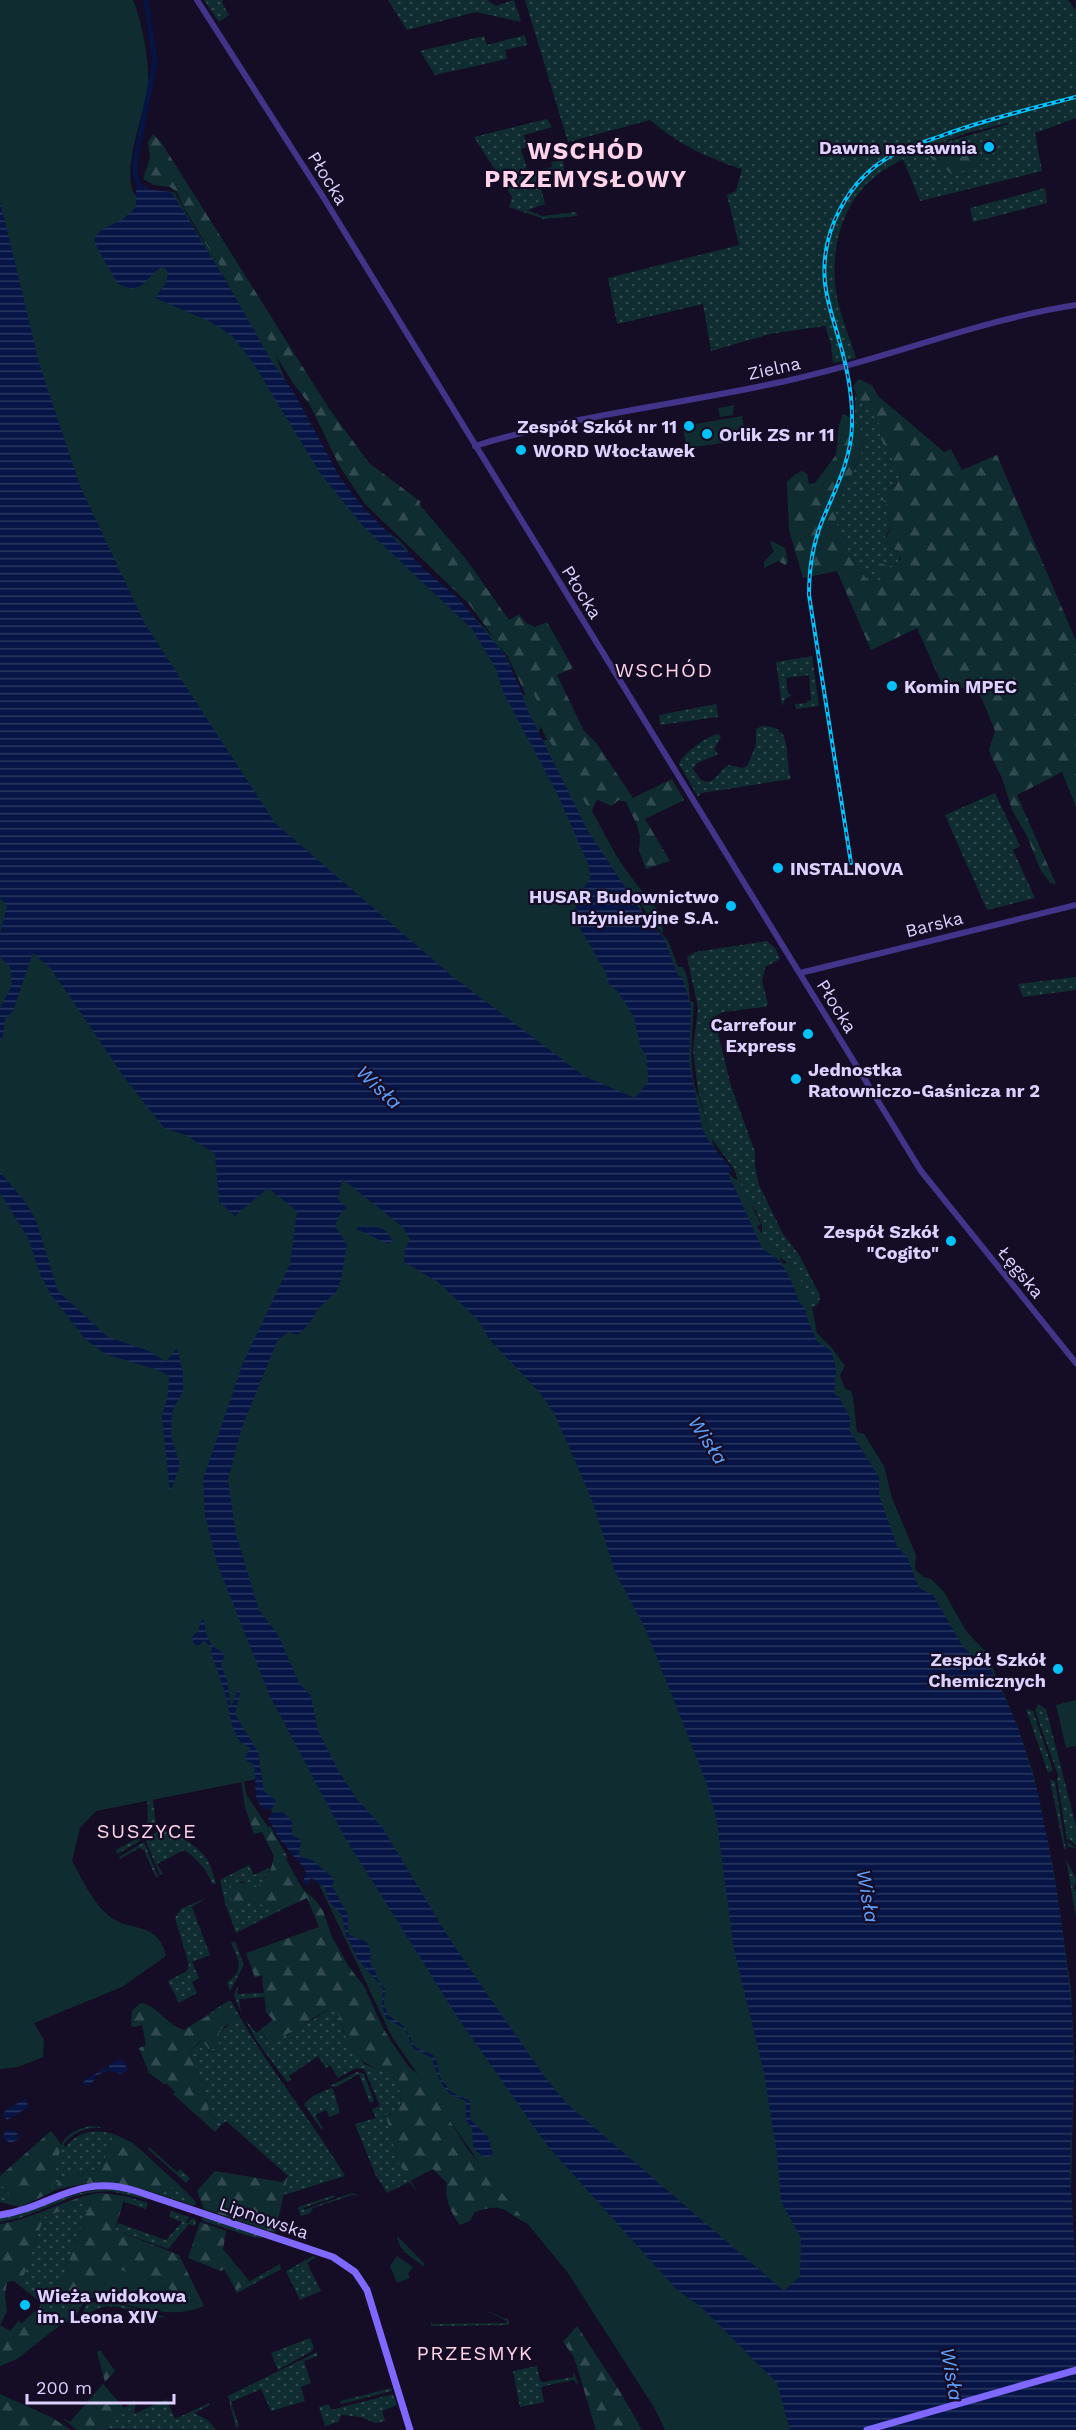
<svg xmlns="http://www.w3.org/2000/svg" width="1076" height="2430" viewBox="0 0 1076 2430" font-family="'Work Sans',sans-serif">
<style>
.grass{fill:url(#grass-dots);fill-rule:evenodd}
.forest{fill:url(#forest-firs)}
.green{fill:#0f2d30}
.water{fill:url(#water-rules);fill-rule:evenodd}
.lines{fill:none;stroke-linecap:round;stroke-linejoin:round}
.canal{stroke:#061545;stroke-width:5}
.tertiary{stroke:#423488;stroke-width:6}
.secondary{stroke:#7f68ff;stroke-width:7}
.rail-casing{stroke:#00c3fc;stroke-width:4}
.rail{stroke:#140d25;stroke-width:1.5;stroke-dasharray:4.5;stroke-linecap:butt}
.poi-dot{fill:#00c3fc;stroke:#140d25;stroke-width:2}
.labels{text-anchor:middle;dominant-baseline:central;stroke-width:4.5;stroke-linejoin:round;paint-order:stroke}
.poi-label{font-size:18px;font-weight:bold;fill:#dcd1ff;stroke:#140d25;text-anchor:end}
.street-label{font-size:18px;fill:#dcd1ff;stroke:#140d25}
.neighbourhood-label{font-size:20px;letter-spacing:1.5px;fill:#ffd3e9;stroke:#140d25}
.water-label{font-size:20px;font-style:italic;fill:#5fa1ff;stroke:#140d25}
.district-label{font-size:24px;font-weight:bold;letter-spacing:1.5px;fill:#ffd3e9;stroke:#140d25}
</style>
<defs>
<pattern id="grass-dots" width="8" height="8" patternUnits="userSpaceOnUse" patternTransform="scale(1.5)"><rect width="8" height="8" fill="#0f2d30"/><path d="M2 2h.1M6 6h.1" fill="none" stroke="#314a4f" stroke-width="1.8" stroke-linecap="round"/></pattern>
<pattern id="forest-firs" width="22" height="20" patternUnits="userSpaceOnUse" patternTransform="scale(1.5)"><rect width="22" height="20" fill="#0f2d30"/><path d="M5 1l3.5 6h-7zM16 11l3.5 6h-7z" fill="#314a4f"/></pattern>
<pattern id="water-rules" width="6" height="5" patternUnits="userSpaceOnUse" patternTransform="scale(1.5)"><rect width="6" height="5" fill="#061545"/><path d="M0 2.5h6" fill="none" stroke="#2a3661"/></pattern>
</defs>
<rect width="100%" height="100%" fill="#140d25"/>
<g class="grass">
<path d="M 204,0 L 223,0 L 222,3 L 229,15 L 219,22 Z"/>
<path d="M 388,0 L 487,0 L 496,6 L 514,0 L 521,22 L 476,12 L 407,30 Z"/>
<path d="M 525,0 L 1068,0 L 1075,10 L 1076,0 L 1076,118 L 1035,133 L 1042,171 L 920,201 L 903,159 C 894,164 884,169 876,176 C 840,203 829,255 837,297 C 841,318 850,338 856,358 L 833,363 L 831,344 L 825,326 L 770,334 L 711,351 L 703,304 L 617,324 L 608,278 L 739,245 L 727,195 L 736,191 L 742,169 C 707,158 678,144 650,120 L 568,142 ZM 1008,123 L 1009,124 L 932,146 L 967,133 Z"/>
<path d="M 525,35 L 527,45 L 505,50 L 507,59 L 435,75 L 420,51 L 484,36 L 487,45 Z"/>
<path d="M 547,119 L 552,127 L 524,135 L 527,147 L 521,149 L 528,172 L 552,167 L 551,162 L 563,160 L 564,171 L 539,180 L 545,204 L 528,210 L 542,216 L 576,212 L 577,216 L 544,219 L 509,207 L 512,197 L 474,137 Z"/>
<path d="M 1045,188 L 1047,203 L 973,222 L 970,208 Z"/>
<path d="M 855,394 L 877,418 L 882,428 C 876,449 904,460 900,481 L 890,488 L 881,501 L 886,501 L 886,516 L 892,525 L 885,537 L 892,549 C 904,552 901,561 893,568 L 889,567 L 880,583 L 867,580 C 856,562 840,543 836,522 C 830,490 882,452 855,423 Z"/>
<path d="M 812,656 L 819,706 L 796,709 L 795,704 L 807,703 L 807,701 L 811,700 L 809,675 L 786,678 L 788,694 L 792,695 L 785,699 L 782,706 L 776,662 Z"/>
<path d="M 716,704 L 718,717 L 660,725 L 659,715 Z"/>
<path d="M 762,726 C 796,726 783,757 791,779 L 701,793 L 698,797 L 679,764 C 682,754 710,734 718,734 L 721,737 L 714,749 L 718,754 L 717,755 L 697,763 L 693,769 L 701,780 L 709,782 C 718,778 721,769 729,765 L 742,768 L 747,766 L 756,745 L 756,729 Z"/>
<path d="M 995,793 L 1020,846 L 1013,850 L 1035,898 L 987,910 L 945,815 Z"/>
<path d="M 767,941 L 775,948 L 780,959 L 765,967 L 762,981 L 768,1004 L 765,1007 L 723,1012 L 714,1017 L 731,1086 L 755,1152 L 755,1166 L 759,1185 L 783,1234 L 799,1255 L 820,1295 L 819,1303 L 814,1307 L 809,1305 L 787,1263 L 767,1245 L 762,1237 L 762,1225 L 756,1211 L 742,1193 L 734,1169 L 711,1138 L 698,1090 L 693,1050 L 698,1008 L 687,957 L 695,952 Z"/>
<path d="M 1076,977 L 1076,990 L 1023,997 L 1018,984 Z"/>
<path d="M 1038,1704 L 1046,1709 L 1076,1826 L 1076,1846 L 1069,1839 L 1067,1841 L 1076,1848 L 1068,1847 L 1057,1779 L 1058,1775 L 1035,1711 Z"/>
<path d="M 1026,1709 L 1033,1711 L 1053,1770 L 1048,1773 Z"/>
<path d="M 1050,1780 L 1055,1781 L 1066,1850 L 1064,1849 Z"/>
<path d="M 152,1793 L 156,1825 L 137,1843 L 117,1854 L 116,1850 C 151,1831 149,1834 147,1794 Z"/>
<path d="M 160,1830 C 176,1832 200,1847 208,1861 C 212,1868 214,1876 216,1884 L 212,1884 C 209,1871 195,1857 184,1850 L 157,1864 L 163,1874 L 160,1875 L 146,1842 L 150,1836 Z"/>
<path d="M 144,1842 L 158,1876 L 156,1878 L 144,1850 L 139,1848 L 120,1859 L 119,1857 Z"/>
<path d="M 1066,1859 L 1076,1879 L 1074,1889 L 1076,1892 L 1076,1917 Z"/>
<path d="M 249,1865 L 254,1875 L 272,1866 L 258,1888 L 250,1887 L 241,1881 L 229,1892 L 237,1909 L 239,1902 L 246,1900 L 281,1910 L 236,1933 L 225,1903 L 220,1880 Z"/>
<path d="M 206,1898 L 192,1907 L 210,1955 L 192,1962 L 199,1978 L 192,1982 L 197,1993 L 179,2003 L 168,1981 L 187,1971 L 189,1965 L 175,1918 L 181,1909 Z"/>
<path d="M 235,1941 L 244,1965 L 230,1991 L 227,1982 C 246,1971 238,1958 231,1943 Z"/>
<path d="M 238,1986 L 237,1994 L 264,1993 L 264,1997 L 239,1999 L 241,2012 L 234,1995 Z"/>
<path d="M 228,2001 L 231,2001 C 264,2063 309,2116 345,2176 L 284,2195 L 288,2176 L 226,2121 L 221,2125 L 208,2112 L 209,2105 L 190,2052 L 202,2040 L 219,2044 L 219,2031 L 227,2027 L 232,2011 L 228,2004 L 186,2029 Z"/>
<path d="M 334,2006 L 340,2014 L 343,2031 L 364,2064 L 388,2073 L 399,2084 L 401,2105 L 394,2113 L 386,2115 L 398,2162 L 417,2191 L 409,2182 L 387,2193 L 375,2174 L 355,2124 L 376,2118 L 372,2109 L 380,2106 L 364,2069 L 356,2068 L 338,2078 L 330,2065 L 326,2068 L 318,2056 L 289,2076 L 291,2080 L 287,2082 L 256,2040 L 245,2019 L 256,2033 L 260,2030 L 267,2041 L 314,2019 Z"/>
<path d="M 357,2072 L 364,2074 L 374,2101 L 370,2103 L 359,2074 L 336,2087 L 330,2086 Z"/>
<path d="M 331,2088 L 333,2089 L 340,2113 L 330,2117 L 326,2110 L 315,2115 L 323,2128 L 321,2129 L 304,2104 L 313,2096 Z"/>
<path d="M 90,2126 L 120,2129 C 98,2126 77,2126 63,2145 L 66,2147 C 78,2131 95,2129 114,2134 L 101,2169 L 60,2177 L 55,2190 L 50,2193 C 62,2161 49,2135 90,2126 Z"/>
<path d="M 149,2147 L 177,2172 L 180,2169 L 190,2178 L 186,2183 L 148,2149 Z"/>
<path d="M 0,2183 L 20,2207 L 0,2202 Z"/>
<path d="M 178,2184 L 196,2202 L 195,2206 L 158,2194 Z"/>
<path d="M 107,2189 L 126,2191 L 150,2200 L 110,2191 L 94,2192 L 75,2196 L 20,2218 L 0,2222 L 0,2218 C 39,2212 67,2191 107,2189 Z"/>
<path d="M 352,2193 L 360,2196 L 352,2195 L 313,2208 L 310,2213 L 301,2216 L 298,2207 L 334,2195 L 335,2197 L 303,2208 L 304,2210 Z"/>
<path d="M 125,2196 L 148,2203 L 146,2209 L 124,2202 Z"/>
<path d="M 91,2200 L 58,2292 L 86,2300 L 58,2318 L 41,2322 L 36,2311 L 40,2307 L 39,2301 L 15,2282 L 21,2284 L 44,2217 Z"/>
<path d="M 171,2211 L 189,2217 L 186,2222 L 188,2223 L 192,2218 L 196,2220 L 195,2226 L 189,2224 L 168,2249 L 115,2230 L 118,2223 L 166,2240 L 182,2222 L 169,2217 Z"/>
<path d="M 203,2217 L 261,2236 L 262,2238 L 252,2237 L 201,2220 Z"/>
<path d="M 397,2236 L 425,2264 L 423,2266 C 413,2258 398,2250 397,2236 Z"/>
<path d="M 313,2256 L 316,2257 L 307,2263 L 321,2291 L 300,2300 L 286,2271 Z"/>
<path d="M 280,2264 L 281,2269 L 237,2293 L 235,2290 Z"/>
<path d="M 90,2302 L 119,2304 L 166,2317 C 134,2323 119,2291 85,2316 L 83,2315 L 85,2306 Z"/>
<path d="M 485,2310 L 508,2320 L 510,2323 L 508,2325 L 431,2326 L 431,2319 L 432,2324 L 506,2323 L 507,2321 Z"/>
<path d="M 310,2338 L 314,2347 L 312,2351 L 278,2370 L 271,2353 Z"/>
<path d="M 317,2352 L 318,2356 L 304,2361 L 311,2383 L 301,2387 L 305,2401 L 271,2411 L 261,2389 L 231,2402 L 239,2426 L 236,2428 L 228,2396 Z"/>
<path d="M 537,2366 L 540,2381 L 544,2382 L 573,2377 L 574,2373 L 578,2383 L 576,2384 L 574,2380 L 544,2386 L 541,2388 L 544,2402 L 520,2407 L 513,2371 Z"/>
<path d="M 391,2388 L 392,2391 L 341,2404 L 340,2401 Z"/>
<path d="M 393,2394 L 397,2405 L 382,2411 L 385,2421 L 375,2423 L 361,2417 L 341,2415 L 338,2422 L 325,2426 L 319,2407 L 329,2404 L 331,2410 Z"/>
<path d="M 166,2399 L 175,2419 L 209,2403 L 210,2405 L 194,2413 L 209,2421 L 216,2430 L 104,2429 L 136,2403 L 134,2414 Z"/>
</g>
<g class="forest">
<path d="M 153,134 L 161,142 L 328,407 L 369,463 L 421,502 L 419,504 L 466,559 L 509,620 L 519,614 L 526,623 L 535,627 L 547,622 L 573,668 L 557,675 L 584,731 L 597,744 L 633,798 L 672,779 L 684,800 L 645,819 L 670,861 L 646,869 L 639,851 L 640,837 L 637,825 L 626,802 L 619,800 L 611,806 L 599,800 L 596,801 L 592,811 L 623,868 L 661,914 L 663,933 L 661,932 L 634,895 L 564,776 L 508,657 L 469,604 L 365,504 L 340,467 L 310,405 L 293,383 L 207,246 L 183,206 L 177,192 L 170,187 L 154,185 L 143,179 L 150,158 L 148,142 Z"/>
<path d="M 951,139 L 955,143 L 960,139 C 965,141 969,146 972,151 L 966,155 L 976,158 L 984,157 L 984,161 L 977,169 C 972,171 968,169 963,171 C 949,174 954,177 943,166 C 937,161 932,162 929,154 L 920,157 L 917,154 L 918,150 L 925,152 L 933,147 L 947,146 Z"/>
<path d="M 859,379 L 872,385 L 878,396 L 944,452 L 951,449 L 962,470 L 997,455 L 1076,641 L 1076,807 L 1062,772 L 1017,795 L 1056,884 L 1050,883 L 1040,869 L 1027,836 L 1012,810 L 1002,778 L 991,756 L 989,750 L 995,731 L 982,699 L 974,688 L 962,688 L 949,694 L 944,689 L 917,628 L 871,650 L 837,571 L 803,578 L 789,530 L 787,482 L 794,475 L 802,471 L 807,474 L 809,484 L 815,483 L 836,455 L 839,425 L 843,414 L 852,419 L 862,430 L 863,450 L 836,509 L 836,522 L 846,547 L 867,580 L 880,583 L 883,577 L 877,567 L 880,563 L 893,568 L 901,559 L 898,551 L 886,546 L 884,542 L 892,525 L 886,516 L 886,501 L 877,500 L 877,496 L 896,485 L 901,476 C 895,460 882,448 879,431 L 882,428 C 874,413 857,403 853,386 Z"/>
<path d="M 772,541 L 785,548 L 788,562 L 785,565 L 778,561 L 764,568 L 764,562 L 774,551 L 770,543 Z"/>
<path d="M 0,1193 L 241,1768 L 247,1796 L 268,1827 L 270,1826 L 288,1858 L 286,1859 L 302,1888 L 316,1901 L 323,1911 L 332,1937 L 349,1967 L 364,1986 L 383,2028 L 393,2044 L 409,2067 L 425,2080 L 468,2150 L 533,2225 C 504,2216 509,2200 475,2212 L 470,2221 L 460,2225 C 451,2214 444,2197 447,2183 L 433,2169 L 410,2181 L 398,2162 L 386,2116 L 394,2113 L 401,2105 C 400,2099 401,2092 399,2086 C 395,2070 363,2069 351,2050 C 342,2036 344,2019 334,2006 L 273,2042 L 268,2041 L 260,2030 L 273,2020 L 266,2012 L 262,1975 L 255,1978 L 246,1953 L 319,1927 L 307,1898 L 281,1910 L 246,1900 L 239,1903 L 237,1914 L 234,1913 L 229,1892 L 233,1882 C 243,1881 248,1887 258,1887 L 271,1869 L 274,1856 L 262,1832 L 254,1834 L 245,1807 L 240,1775 Z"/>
<path d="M 140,2003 C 157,2004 167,2026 184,2030 L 228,2004 L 232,2011 L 233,2020 L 219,2031 L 219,2044 L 216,2049 L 209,2049 L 201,2040 L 190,2052 L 209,2105 L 208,2112 L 221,2125 L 215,2132 L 173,2094 L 175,2092 L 167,2084 L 164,2084 L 149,2073 L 139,2048 L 146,2045 L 142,2025 L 135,2027 L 131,2026 L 132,2011 Z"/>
<path d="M 51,2131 L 61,2144 L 54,2181 L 50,2193 L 20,2207 L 0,2183 L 0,2176 Z"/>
<path d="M 114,2134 L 133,2143 L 178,2184 L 158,2194 C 116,2180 99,2179 55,2190 L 60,2177 L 101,2169 Z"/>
<path d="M 215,2171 L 282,2182 L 288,2176 L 275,2233 L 204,2209 L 197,2191 Z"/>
<path d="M 100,2193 L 125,2196 L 115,2230 L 179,2255 L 204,2306 L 155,2282 L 105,2265 L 94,2298 L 86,2300 L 58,2292 L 91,2200 L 44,2217 L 21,2284 L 13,2281 L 7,2282 L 5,2295 L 7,2311 L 0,2325 L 10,2331 L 19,2320 L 20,2323 L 22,2323 L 36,2310 L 42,2322 L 50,2317 L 58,2317 L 65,2308 L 79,2303 L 83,2304 L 74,2318 L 60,2325 L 17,2359 L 0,2366 L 0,2224 C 35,2219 65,2198 100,2193 Z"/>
<path d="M 200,2222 L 226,2231 L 223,2249 L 250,2282 L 236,2290 L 224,2269 L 221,2271 L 188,2258 Z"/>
<path d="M 577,2326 L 619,2390 L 642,2430 L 596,2430 L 574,2357 L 563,2342 Z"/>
<path d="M 100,2350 L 115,2371 L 105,2382 L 97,2352 Z"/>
<path d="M 103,2384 L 124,2408 L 134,2400 L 136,2403 L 105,2430 L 77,2430 L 62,2418 L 70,2422 Z"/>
<path d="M 0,2394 L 51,2417 L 71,2430 L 0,2430 Z"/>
</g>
<g class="green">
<path d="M 0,0 L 133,0 C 142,21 150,64 148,86 C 145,114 120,171 135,195 C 149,198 164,188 175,193 L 195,229 L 258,321 L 273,348 L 290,393 L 330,466 L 377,525 L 399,540 L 407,549 L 410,557 L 469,612 L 497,641 L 511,666 L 511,675 L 523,695 L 533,693 C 542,708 545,718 538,734 L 540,740 L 549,740 L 615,855 L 632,878 L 644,918 L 668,940 L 678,967 L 683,967 C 689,978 689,989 690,1001 L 694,1002 C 693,1027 687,1076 699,1097 L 718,1160 L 733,1178 L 740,1181 L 747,1199 L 748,1198 L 761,1224 L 757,1227 L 775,1251 L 780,1251 L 782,1254 L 780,1260 L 784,1264 L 788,1262 L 804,1285 L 811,1301 L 817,1333 L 832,1348 L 845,1366 L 840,1375 L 845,1389 L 851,1391 L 853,1397 L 857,1432 L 864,1434 L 884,1466 L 892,1498 L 916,1555 L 915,1569 L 923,1577 L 931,1579 L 944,1592 L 966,1631 L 986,1652 L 1019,1730 L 1033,1773 L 1053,1867 L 1071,1989 L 1074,2055 L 1071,2192 L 1076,2275 L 1076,2430 L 665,2430 L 655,2409 L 568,2273 L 489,2177 L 392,2037 L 318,1882 L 277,1823 L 257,1779 L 96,1811 L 80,1828 L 72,1861 C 82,1879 93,1903 109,1916 C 130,1933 158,1920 166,1956 L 122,1987 L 34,2023 L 44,2040 L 43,2057 L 18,2067 L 0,2069 Z"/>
<path d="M 734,405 L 733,415 L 720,417 L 718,408 Z"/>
<path d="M 742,416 L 746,440 L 686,448 L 683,426 Z"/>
<path d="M 1076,1700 L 1076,1746 L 1066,1748 L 1056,1705 Z"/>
<path d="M 397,2256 L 413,2267 L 408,2274 L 410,2278 L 397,2283 L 390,2266 Z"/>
<path d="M 105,2264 L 155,2282 L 204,2306 C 168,2322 130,2303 94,2298 Z"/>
</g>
<g class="water">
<path d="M 141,184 C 152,193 160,189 172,193 L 225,279 L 272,362 L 293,391 L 341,479 L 363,507 L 424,569 L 459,599 L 504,654 L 518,683 L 528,711 L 588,831 L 646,919 L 664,938 L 678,976 L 682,977 L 691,1007 L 689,1062 L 702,1128 L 708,1140 L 733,1171 L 728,1173 L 762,1248 L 780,1261 L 792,1282 L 799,1302 L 805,1309 L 807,1318 L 817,1341 L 832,1352 L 836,1370 L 834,1394 L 839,1397 L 851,1420 L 849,1430 L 879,1477 L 879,1495 L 897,1546 L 907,1557 L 919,1588 L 933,1595 L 963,1647 L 992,1671 L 1014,1717 L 1025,1749 L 1038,1793 L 1048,1843 L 1060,1911 L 1072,2009 L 1074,2074 L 1070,2171 L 1076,2277 L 1076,2430 L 790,2430 L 777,2383 L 700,2306 L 676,2289 L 546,2144 L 458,2018 L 344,1836 L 269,1694 L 217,1563 L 205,1516 L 203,1479 L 243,1363 L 290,1264 L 297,1211 L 268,1188 L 235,1216 L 219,1202 L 215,1154 L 186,1135 L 164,1128 L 124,1077 L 51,969 L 33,953 L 13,1011 L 5,1019 L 3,1036 L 0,1039 L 0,1008 L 12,985 L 10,967 L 0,957 L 0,933 L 7,906 L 0,898 L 0,201 L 40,366 L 80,486 L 145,624 L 275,823 L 452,976 L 584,1076 L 635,1098 L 648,1082 L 647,1057 L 641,1048 L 634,1017 L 618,992 L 609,984 L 606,973 L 577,923 L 575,909 L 580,894 L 591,877 L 588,864 L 557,793 L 503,692 L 497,671 L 473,630 L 363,526 L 320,473 L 252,361 L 232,336 L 209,321 L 155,298 L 166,283 L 168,274 L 165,268 L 159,268 L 141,286 L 131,289 L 118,284 L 95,244 L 95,237 L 101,230 L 123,219 L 136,207 L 136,188 ZM 342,1179 L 403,1227 L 410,1239 L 405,1249 L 404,1262 L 438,1282 L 479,1321 L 489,1339 L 541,1394 L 554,1413 L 592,1500 L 615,1572 L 646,1630 L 707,1784 L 717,1822 L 734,1950 L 763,2068 L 777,2153 L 781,2201 L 801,2238 L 800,2276 L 784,2291 L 566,2103 L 545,2077 L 503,2017 L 449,1938 L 382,1827 L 356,1798 L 338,1770 L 318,1731 L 311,1696 L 299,1683 L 278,1635 L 259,1610 L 236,1534 L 228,1480 L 241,1430 L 278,1339 L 289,1332 L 298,1335 L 309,1324 L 318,1309 L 336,1292 L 341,1280 L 347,1245 L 335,1225 L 342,1211 L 347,1208 L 338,1199 Z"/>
<path d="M 0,1172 L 23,1199 L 36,1220 L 58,1291 L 108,1337 L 149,1351 L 166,1362 L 177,1348 L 183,1373 L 183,1391 L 172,1412 L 171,1435 L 180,1466 L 170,1492 L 162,1417 L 168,1394 L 169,1376 L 158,1370 L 105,1354 L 85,1339 L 51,1295 L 40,1274 L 28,1238 L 0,1193 Z"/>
<path d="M 358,1227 C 372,1227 387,1224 392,1241 L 389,1244 C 377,1240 368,1233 356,1229 Z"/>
<path d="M 202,1619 L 204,1620 C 206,1635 207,1645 223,1652 L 224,1658 L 221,1665 L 227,1680 L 231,1707 L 238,1690 L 240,1692 L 235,1714 L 258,1752 L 264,1791 L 276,1800 L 273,1808 L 268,1810 C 250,1805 258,1782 254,1768 L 252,1763 L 247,1761 L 245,1758 L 250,1748 L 239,1741 L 232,1726 L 226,1696 L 211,1652 L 212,1649 L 204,1640 L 199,1646 L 194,1644 L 192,1637 L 198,1631 Z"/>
<path d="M 279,1812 L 284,1813 L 292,1822 L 292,1835 L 301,1840 L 299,1854 L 301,1857 L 312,1860 L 332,1877 L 334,1881 L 332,1886 L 348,1915 L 348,1933 C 353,1938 356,1938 362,1940 C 373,1943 370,1957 371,1966 L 375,1969 L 377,1978 L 385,1989 L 384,2004 L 388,2015 L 404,2026 L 415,2047 L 433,2055 L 437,2062 L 440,2077 L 451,2092 L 470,2101 L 470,2119 L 488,2137 L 493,2154 L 487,2158 L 477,2152 L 473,2146 L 472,2128 L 466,2120 L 466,2101 L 451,2095 L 444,2087 L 439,2079 L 432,2058 L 413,2048 L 405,2029 L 386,2018 L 382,2007 L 383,1988 L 359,1961 L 346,1935 L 342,1915 L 329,1902 L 325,1888 L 311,1878 L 308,1885 L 303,1883 L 306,1872 L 304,1868 L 280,1840 L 268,1819 L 271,1813 Z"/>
<path d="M 117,2060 L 123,2061 L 128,2070 L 120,2074 L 108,2070 L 96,2076 L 92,2083 L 85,2086 L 83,2082 L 86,2080 L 106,2067 L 109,2069 L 109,2065 Z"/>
<path d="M 26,2098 L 28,2107 L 7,2120 L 3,2115 L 5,2111 Z"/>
<path d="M 7,2130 L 15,2131 L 18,2135 L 18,2140 L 10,2143 L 3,2138 L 3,2135 Z"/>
<path d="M 109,2312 L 119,2316 L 107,2325 L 102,2324 L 100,2317 Z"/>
</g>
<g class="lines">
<path class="canal" d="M 139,186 L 135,174 L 135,162 L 155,62 L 146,0"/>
<g class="tertiary">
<path d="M 197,0 L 325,200 L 921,1171 L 1076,1363"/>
<path d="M 475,446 C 578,414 685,404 790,380 C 887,359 978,320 1076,305"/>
<path d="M 800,973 L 1076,905"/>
</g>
<g class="secondary">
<path d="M 0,2215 C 53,2207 77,2173 136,2191 L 333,2257 L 355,2272 L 367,2290 L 410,2430"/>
<path d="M 867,2430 L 1076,2370"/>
</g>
<defs>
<path id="rail" d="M 851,863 L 809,595 C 809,571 812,547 821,524 C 834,491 851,462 852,425 C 853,397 847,367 839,340 C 834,321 827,303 825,283 C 820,231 848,179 894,154 C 911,145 931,140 949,133 C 991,118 1033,108 1076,97"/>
</defs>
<use href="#rail" class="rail-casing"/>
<use href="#rail" class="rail"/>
</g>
<g class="poi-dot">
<circle cx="989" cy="147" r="6"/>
<circle cx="689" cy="426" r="6"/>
<circle cx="707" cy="434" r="6"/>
<circle cx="521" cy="450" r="6"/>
<circle cx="892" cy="686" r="6"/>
<circle cx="778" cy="868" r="6"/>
<circle cx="731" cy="906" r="6"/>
<circle cx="808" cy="1034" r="6"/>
<circle cx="796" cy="1079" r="6"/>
<circle cx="951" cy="1241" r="6"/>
<circle cx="1058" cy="1669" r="6"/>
<circle cx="25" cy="2305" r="6"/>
</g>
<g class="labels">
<g class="poi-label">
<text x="977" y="147">Dawna nastawnia</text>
<text x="677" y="426">Zespół Szkół nr 11</text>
<text x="719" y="434" text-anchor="start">Orlik ZS nr 11</text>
<text x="533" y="450" text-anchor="start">WORD Włocławek</text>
<text x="904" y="686" text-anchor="start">Komin MPEC</text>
<text x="790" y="868" text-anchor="start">INSTALNOVA</text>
<text x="719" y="896">HUSAR Budownictwo<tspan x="719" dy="21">Inżynieryjne S.A.</tspan></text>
<text x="796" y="1024">Carrefour<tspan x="796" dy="21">Express</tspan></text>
<text x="808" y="1069" text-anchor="start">Jednostka<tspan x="808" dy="21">Ratowniczo-Gaśnicza nr 2</tspan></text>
<text x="939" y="1231">Zespół Szkół<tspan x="939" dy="21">"Cogito"</tspan></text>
<text x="1046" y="1659">Zespół Szkół<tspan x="1046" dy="21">Chemicznych</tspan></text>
<text x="37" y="2295" text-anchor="start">Wieża widokowa<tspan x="37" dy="21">im. Leona XIV</tspan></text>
</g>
<g class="street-label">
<text transform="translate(328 178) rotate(58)">Płocka</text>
<text transform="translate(774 368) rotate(-12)">Zielna</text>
<text transform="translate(582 592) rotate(58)">Płocka</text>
<text transform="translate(934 924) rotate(-14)">Barska</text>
<text transform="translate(837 1006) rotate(58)">Płocka</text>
<text transform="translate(1021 1272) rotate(51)">Łęgska</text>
<text transform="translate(264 2218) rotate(19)">Lipnowska</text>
</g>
<g class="neighbourhood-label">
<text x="664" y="670">WSCHÓD</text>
<text x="147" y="1831">SUSZYCE</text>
<text x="475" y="2353">PRZESMYK</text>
</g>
<g class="water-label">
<text transform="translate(379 1087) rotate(43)">Wisła</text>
<text transform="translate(708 1440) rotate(56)">Wisła</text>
<text transform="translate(868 1896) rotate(80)">Wisła</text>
<text transform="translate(952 2374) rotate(80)">Wisła</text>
</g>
<g class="district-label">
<text x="586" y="151">WSCHÓD<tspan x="586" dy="28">PRZEMYSŁOWY</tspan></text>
</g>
</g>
<path d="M27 2394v9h147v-9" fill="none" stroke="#dcd1ff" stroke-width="3"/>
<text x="36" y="2394" font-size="18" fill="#dcd1ff" stroke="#140d25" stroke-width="4.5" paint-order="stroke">200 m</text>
</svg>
